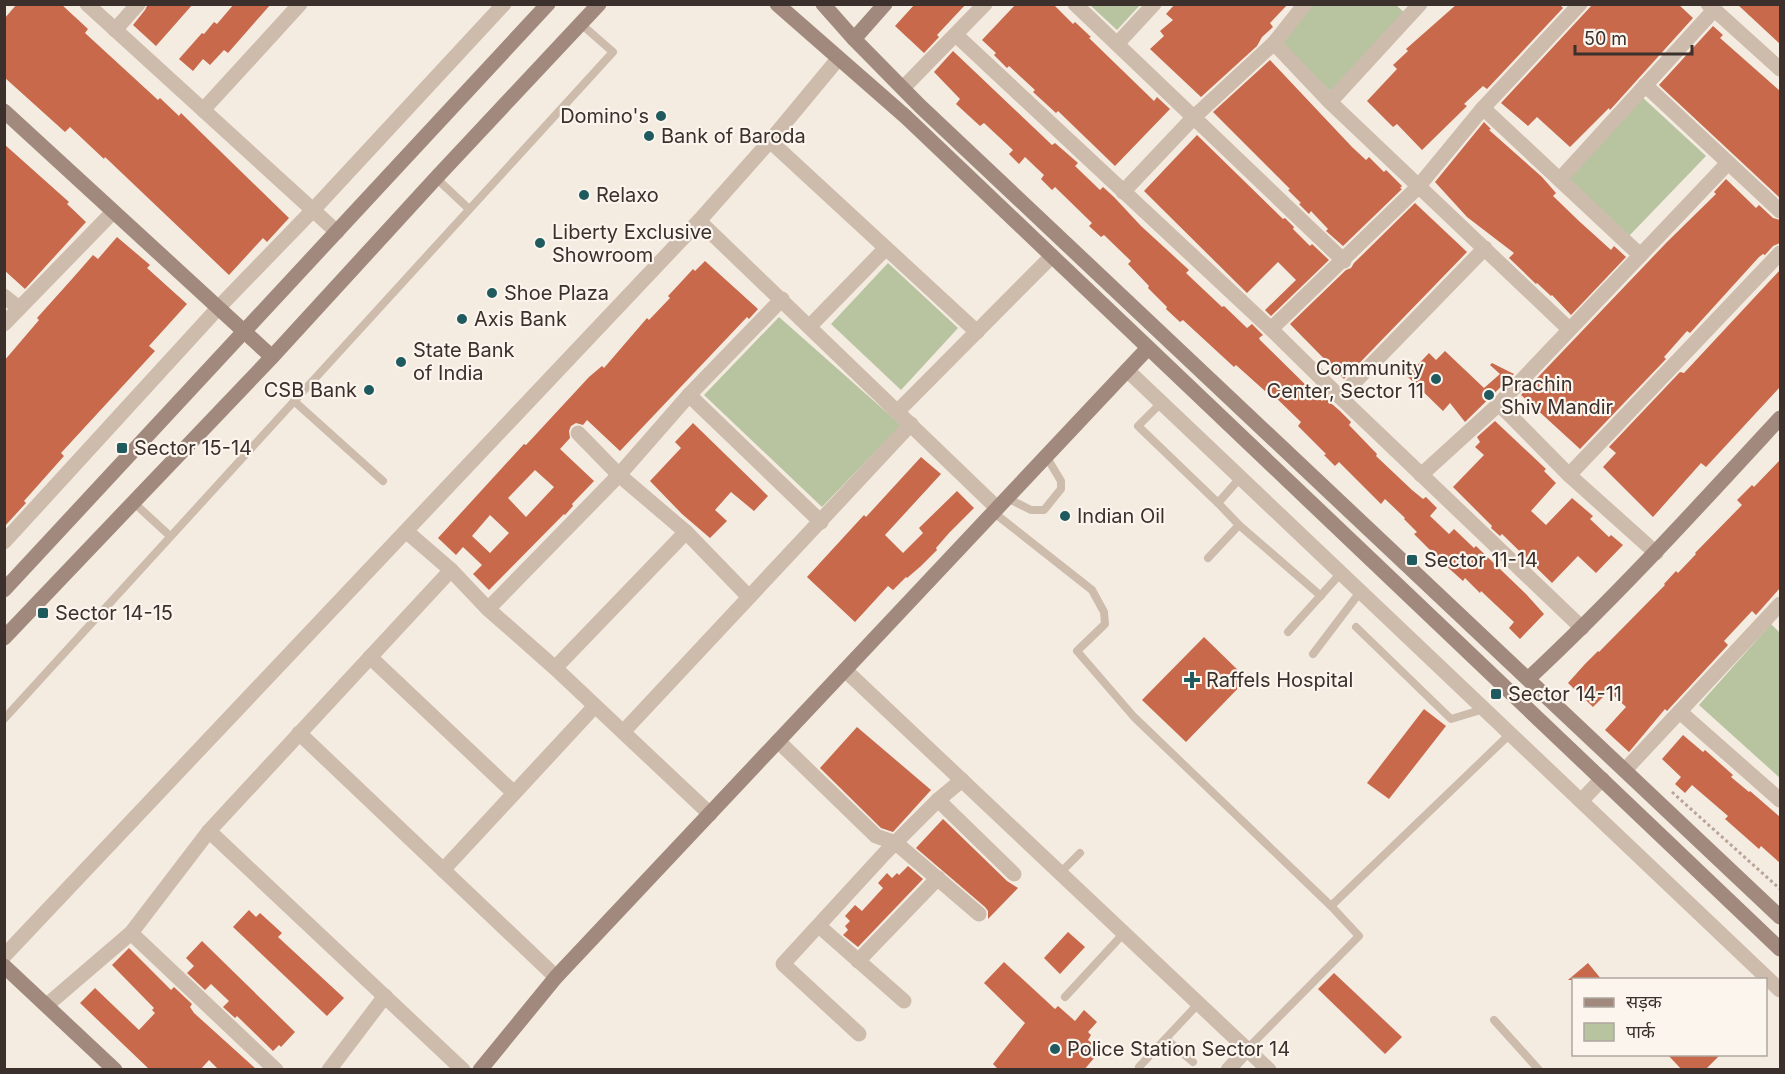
<svg xmlns="http://www.w3.org/2000/svg" width="1785" height="1074" viewBox="0 0 1785 1074" font-family="Inter,'Noto Sans Devanagari',sans-serif">
<style>
.green{fill:#b8c4a0}
.building{fill:#c8694b;fill-rule:evenodd}
.lines{fill:none;stroke-linecap:round;stroke-linejoin:round}
.path{stroke:#b9a596;stroke-width:3;stroke-dasharray:3 3;stroke-linecap:butt}
.lane{stroke:#cdbbac;stroke-width:8}
.street{stroke:#cdbbac;stroke-width:15}
.secondary{stroke:#a18a7d;stroke-width:15}
.poi-dot{fill:#1f5a5e;stroke:#fbf5ee;stroke-width:2}
.labels{text-anchor:middle;dominant-baseline:central;stroke-width:4.5;stroke-linejoin:round;paint-order:stroke}
.poi-label{font-size:20px;fill:#3b302b;stroke:#fbf5ee;text-anchor:start}
</style>
<rect width="100%" height="100%" fill="#f4ebe1"/>
<g class="green">
<path d="M 1090,5 L 1140,5 L 1117,30 Z"/>
<path d="M 1313,5 L 1396,5 L 1405,13 L 1331,92 L 1278,42 Z"/>
<path d="M 1641,96 L 1706,156 L 1629,236 L 1565,176 Z"/>
<path d="M 888,263 L 958,328 L 901,390 L 831,324 Z"/>
<path d="M 779,317 L 901,425 L 822,507 L 704,395 Z"/>
<path d="M 1771,624 L 1780,633 L 1780,778 L 1699,705 Z"/>
</g>
<g class="building">
<path d="M 17,4 L 61,4 L 88,29 L 85,33 L 158,100 L 160,98 L 179,116 L 181,113 L 289,218 L 267,242 L 263,238 L 229,275 L 105,157 L 104,159 L 70,127 L 65,132 L 4,77 L 4,19 Z"/>
<path d="M 148,4 L 193,4 L 156,46 L 133,25 L 145,10 Z"/>
<path d="M 234,4 L 271,4 L 228,53 L 224,50 L 210,65 L 203,59 L 193,71 L 179,59 L 202,33 L 204,34 L 214,22 L 217,24 Z"/>
<path d="M 915,4 L 966,4 L 937,35 L 939,37 L 924,53 L 895,26 Z"/>
<path d="M 1016,4 L 1053,4 L 1073,24 L 1075,22 L 1091,37 L 1089,38 L 1154,101 L 1157,97 L 1170,109 L 1115,166 L 1058,111 L 1056,113 L 1033,92 L 1035,90 L 1009,66 L 1007,68 L 994,55 L 996,53 L 982,40 Z"/>
<path d="M 1175,4 L 1288,4 L 1270,23 L 1273,27 L 1262,37 L 1257,46 L 1201,97 L 1150,49 L 1164,36 L 1160,31 L 1173,20 L 1166,14 Z"/>
<path d="M 1457,4 L 1559,4 L 1563,8 L 1487,89 L 1483,86 L 1464,104 L 1467,106 L 1422,150 L 1397,124 L 1393,127 L 1367,101 L 1397,69 L 1393,65 L 1408,51 L 1406,49 Z"/>
<path d="M 1593,4 L 1678,4 L 1693,18 L 1610,110 L 1609,108 L 1570,147 L 1537,117 L 1528,126 L 1501,103 Z"/>
<path d="M 1737,4 L 1780,4 L 1780,44 Z"/>
<path d="M 1713,26 L 1723,35 L 1720,38 L 1780,91 L 1780,198 L 1659,85 Z"/>
<path d="M 953,51 L 1052,145 L 1055,143 L 1078,163 L 1075,166 L 1100,190 L 1103,187 L 1114,197 L 1141,226 L 1189,270 L 1186,273 L 1222,307 L 1224,306 L 1247,328 L 1252,324 L 1263,335 L 1259,338 L 1260,340 L 1322,401 L 1325,398 L 1340,411 L 1351,422 L 1349,425 L 1377,454 L 1376,456 L 1412,490 L 1423,499 L 1426,497 L 1437,508 L 1430,516 L 1449,534 L 1454,529 L 1474,548 L 1476,546 L 1526,594 L 1544,614 L 1520,639 L 1509,628 L 1514,622 L 1481,591 L 1480,593 L 1465,578 L 1463,581 L 1444,564 L 1414,534 L 1417,532 L 1404,519 L 1405,518 L 1385,499 L 1381,504 L 1339,462 L 1335,466 L 1324,455 L 1326,454 L 1298,426 L 1301,422 L 1267,389 L 1265,391 L 1236,365 L 1234,367 L 1183,320 L 1180,322 L 1166,309 L 1167,307 L 1148,288 L 1149,286 L 1128,264 L 1131,261 L 1104,235 L 1101,237 L 1089,226 L 1092,223 L 1055,187 L 1052,190 L 1041,179 L 1044,175 L 1025,157 L 1019,164 L 1009,154 L 1013,150 L 984,123 L 980,126 L 956,104 L 960,99 L 934,72 Z"/>
<path d="M 1270,60 L 1352,147 L 1366,160 L 1369,157 L 1384,172 L 1386,170 L 1402,186 L 1400,188 L 1402,189 L 1343,246 L 1326,231 L 1328,229 L 1311,211 L 1309,214 L 1299,204 L 1301,203 L 1288,190 L 1290,189 L 1213,112 Z"/>
<path d="M 1484,122 L 1491,129 L 1489,130 L 1542,177 L 1556,193 L 1553,196 L 1580,222 L 1611,250 L 1614,246 L 1626,257 L 1571,315 L 1552,295 L 1551,296 L 1537,283 L 1536,284 L 1509,258 L 1514,253 L 1467,217 L 1435,182 Z"/>
<path d="M 1197,135 L 1283,219 L 1285,218 L 1294,227 L 1293,229 L 1310,246 L 1312,244 L 1329,260 L 1271,316 L 1265,310 L 1296,280 L 1278,262 L 1247,293 L 1144,191 Z"/>
<path d="M 4,144 L 69,202 L 67,204 L 86,222 L 25,289 L 4,270 Z"/>
<path d="M 1726,179 L 1756,208 L 1759,205 L 1773,218 L 1780,220 L 1780,243 L 1773,246 L 1765,255 L 1763,254 L 1759,257 L 1690,333 L 1687,331 L 1664,357 L 1666,359 L 1580,449 L 1521,395 L 1667,242 L 1716,194 L 1714,192 Z"/>
<path d="M 1415,203 L 1467,252 L 1344,379 L 1290,324 L 1346,270 L 1351,268 L 1354,263 Z"/>
<path d="M 117,237 L 150,265 L 147,268 L 187,304 L 149,346 L 155,351 L 61,453 L 64,456 L 24,501 L 26,503 L 4,527 L 4,361 L 39,320 L 37,318 L 72,279 L 93,255 L 98,259 Z"/>
<path d="M 705,261 L 758,309 L 749,319 L 747,317 L 620,451 L 587,420 L 583,425 L 576,423 L 571,426 L 569,431 L 570,438 L 560,449 L 594,481 L 572,504 L 573,506 L 565,515 L 564,514 L 489,590 L 473,574 L 482,565 L 463,547 L 456,555 L 438,538 L 524,444 L 526,445 L 589,377 L 602,366 L 604,368 L 647,318 L 649,320 L 670,298 L 668,296 L 682,281 L 693,269 L 695,271 ZM 535,470 L 554,487 L 526,517 L 508,498 ZM 490,515 L 509,533 L 490,553 L 472,536 Z"/>
<path d="M 1780,267 L 1780,387 L 1706,467 L 1701,463 L 1653,517 L 1603,467 L 1616,453 L 1609,447 L 1680,372 L 1684,373 L 1780,270 L 1779,268 Z"/>
<path d="M 1445,351 L 1484,388 L 1500,374 L 1490,365 L 1492,363 L 1514,374 L 1465,422 L 1450,403 L 1443,411 L 1407,376 L 1429,353 L 1436,360 Z"/>
<path d="M 1495,421 L 1546,469 L 1544,471 L 1556,483 L 1531,511 L 1546,525 L 1572,498 L 1593,516 L 1590,519 L 1609,537 L 1611,535 L 1623,545 L 1596,573 L 1578,556 L 1552,583 L 1502,534 L 1500,536 L 1491,528 L 1492,526 L 1453,487 L 1484,455 L 1475,447 L 1480,442 L 1477,437 Z"/>
<path d="M 693,423 L 768,496 L 754,511 L 731,492 L 715,510 L 727,521 L 710,538 L 682,514 L 650,481 L 681,448 L 675,442 Z"/>
<path d="M 921,457 L 941,474 L 885,535 L 903,553 L 923,533 L 919,528 L 957,491 L 974,508 L 949,533 L 936,548 L 937,550 L 921,566 L 907,578 L 906,577 L 893,590 L 888,586 L 855,622 L 807,577 L 864,515 L 866,517 Z"/>
<path d="M 1780,460 L 1780,588 L 1756,615 L 1752,611 L 1724,641 L 1728,645 L 1667,711 L 1665,709 L 1629,752 L 1605,730 L 1626,707 L 1609,691 L 1593,707 L 1568,683 L 1585,664 L 1598,651 L 1599,652 L 1665,585 L 1664,584 L 1676,571 L 1678,573 L 1696,554 L 1695,553 L 1742,505 L 1737,500 L 1752,485 L 1754,487 Z"/>
<path d="M 1204,637 L 1247,679 L 1186,742 L 1142,700 Z"/>
<path d="M 1424,709 L 1446,726 L 1389,799 L 1367,783 Z"/>
<path d="M 857,727 L 931,790 L 893,832 L 881,828 L 820,768 Z"/>
<path d="M 1683,735 L 1703,752 L 1705,750 L 1733,775 L 1731,777 L 1749,792 L 1750,791 L 1780,817 L 1780,863 L 1761,846 L 1759,849 L 1725,819 L 1728,816 L 1692,785 L 1685,793 L 1675,784 L 1681,777 L 1662,759 Z"/>
<path d="M 943,819 L 1007,881 L 1018,888 L 988,919 L 988,911 L 985,907 L 916,848 Z"/>
<path d="M 908,866 L 923,879 L 858,947 L 843,935 L 848,930 L 845,926 L 850,921 L 845,916 L 855,905 L 862,911 L 883,888 L 878,883 L 887,873 L 892,878 L 897,873 L 899,875 Z"/>
<path d="M 249,910 L 256,917 L 260,913 L 282,933 L 278,937 L 344,998 L 327,1016 L 233,927 Z"/>
<path d="M 1068,932 L 1085,947 L 1060,974 L 1044,958 Z"/>
<path d="M 202,941 L 295,1032 L 281,1047 L 279,1045 L 273,1051 L 237,1016 L 235,1018 L 223,1007 L 229,1001 L 211,984 L 205,990 L 187,973 L 194,966 L 186,958 Z"/>
<path d="M 129,948 L 171,990 L 174,987 L 192,1004 L 190,1007 L 194,1013 L 257,1070 L 219,1070 L 209,1060 L 200,1070 L 150,1070 L 80,1003 L 95,988 L 139,1030 L 155,1013 L 152,1010 L 154,1008 L 112,965 Z"/>
<path d="M 1004,962 L 1055,1009 L 1058,1006 L 1075,1021 L 1084,1010 L 1097,1022 L 1088,1032 L 1091,1035 L 1088,1040 L 1100,1051 L 1084,1070 L 999,1070 L 993,1064 L 1025,1023 L 984,983 Z"/>
<path d="M 1588,963 L 1602,980 L 1568,980 Z"/>
<path d="M 1334,973 L 1402,1037 L 1385,1054 L 1318,989 Z"/>
<path d="M 1667,1054 L 1721,1054 L 1705,1070 L 1682,1070 Z"/>
</g>
<g class="lines">
<path class="path" d="M 1672,792 L 1780,889"/>
<g class="lane">
<path d="M 436,178 L 469,209"/>
<path d="M 294,401 L 383,481"/>
<path d="M 1161,403 L 1138,426 L 1218,503"/>
<path d="M 1007,498 L 1031,510 L 1044,510 L 1061,489 L 1061,481 L 1046,456"/>
<path d="M 133,502 L 170,536"/>
<path d="M 993,512 L 1092,590 L 1104,612 L 1105,624 L 1077,651 L 1134,717 L 1331,906 L 1510,734"/>
<path d="M 1239,525 L 1321,596"/>
<path d="M 1208,558 L 1239,525 L 1218,503 L 1240,478"/>
<path d="M 1356,627 L 1451,719 L 1484,709"/>
<path d="M 1288,632 L 1341,573"/>
<path d="M 1313,654 L 1360,592"/>
<path d="M 4,719 L 613,52 L 581,24"/>
<path d="M 1060,873 L 1080,853"/>
<path d="M 1065,997 L 1124,933"/>
<path d="M 1494,1020 L 1539,1070"/>
<path d="M 1166,1039 L 1193,1062"/>
<path d="M 1247,1049 L 1359,936 L 1331,906"/>
<path d="M 1139,1067 L 1199,1003"/>
</g>
<g class="street">
<path d="M 87,4 L 337,232"/>
<path d="M 1075,4 L 1344,261"/>
<path d="M 1708,4 L 1780,69"/>
<path d="M 115,30 L 138,4"/>
<path d="M 956,35 L 1271,329 L 1340,397 L 1582,628"/>
<path d="M 1274,43 L 1330,102 L 1569,329"/>
<path d="M 1117,44 L 1154,4"/>
<path d="M 1645,85 L 1780,211"/>
<path d="M 903,88 L 985,4"/>
<path d="M 1330,102 L 1420,4"/>
<path d="M 1483,108 L 1640,255"/>
<path d="M 203,110 L 300,4"/>
<path d="M 770,141 L 977,332"/>
<path d="M 1560,179 L 1714,10"/>
<path d="M 1123,192 L 1194,117 L 1274,43 L 1305,4"/>
<path d="M 699,221 L 997,508"/>
<path d="M 4,296 L 19,308"/>
<path d="M 4,324 L 113,212"/>
<path d="M 810,326 L 886,248"/>
<path d="M 1271,329 L 1418,187 L 1483,108 L 1580,4"/>
<path d="M 1127,370 L 1780,990"/>
<path d="M 689,395 L 821,522"/>
<path d="M 1340,397 L 1485,248"/>
<path d="M 1499,404 L 1569,475 L 1656,553"/>
<path d="M 898,411 L 1052,256"/>
<path d="M 578,433 L 619,475 L 686,532 L 749,597"/>
<path d="M 1421,475 L 1499,404 L 1728,163"/>
<path d="M 1569,475 L 1780,253"/>
<path d="M 407,532 L 451,570 L 488,609 L 555,668 L 710,814"/>
<path d="M 4,542 L 219,307 L 313,210 L 504,4"/>
<path d="M 488,609 L 619,475 L 689,395 L 782,299"/>
<path d="M 370,657 L 514,793"/>
<path d="M 555,668 L 686,532"/>
<path d="M 845,670 L 1269,1070"/>
<path d="M 1680,712 L 1780,800"/>
<path d="M 623,732 L 911,424"/>
<path d="M 299,733 L 556,977"/>
<path d="M 778,741 L 876,836 L 896,843 L 979,914"/>
<path d="M 1625,770 L 1780,604"/>
<path d="M 962,780 L 938,800 L 1014,874"/>
<path d="M 1581,801 L 1602,779"/>
<path d="M 209,831 L 463,1070"/>
<path d="M 443,870 L 595,706"/>
<path d="M 819,926 L 904,1001"/>
<path d="M 131,933 L 276,1070"/>
<path d="M 4,956 L 699,221 L 770,141 L 838,59"/>
<path d="M 858,961 L 938,878"/>
<path d="M 47,1005 L 131,933 L 209,831 L 451,570"/>
<path d="M 859,1034 L 783,964 L 884,854 L 938,800"/>
<path d="M 329,1070 L 385,996"/>
<path d="M 1228,1070 L 1247,1049"/>
</g>
<g class="secondary">
<path d="M 777,4 L 906,117 L 1780,949"/>
<path d="M 823,4 L 854,39 L 920,106 L 1780,917"/>
<path d="M 854,39 L 885,4"/>
<path d="M 4,111 L 272,357"/>
<path d="M 4,590 L 548,4"/>
<path d="M 4,638 L 272,357 L 436,178 L 599,4"/>
<path d="M 1528,679 C 1617,596 1698,507 1780,418"/>
<path d="M 4,966 L 115,1070"/>
<path d="M 480,1070 L 556,977 L 1148,348"/>
</g>
</g>
<g class="poi-dot">
<circle cx="661" cy="116" r="6"/>
<circle cx="649" cy="136" r="6"/>
<circle cx="584" cy="195" r="6"/>
<circle cx="540" cy="243" r="6"/>
<circle cx="492" cy="293" r="6"/>
<circle cx="462" cy="319" r="6"/>
<circle cx="401" cy="362" r="6"/>
<circle cx="1436" cy="379" r="6"/>
<circle cx="369" cy="390" r="6"/>
<circle cx="1489" cy="395" r="6"/>
<rect x="116" y="442" width="12" height="12" rx="3"/>
<circle cx="1065" cy="516" r="6"/>
<rect x="1406" y="554" width="12" height="12" rx="3"/>
<rect x="37" y="607" width="12" height="12" rx="3"/>
<path d="M1189 671h6v6h6v6h-6v6h-6v-6h-6v-6h6z"/>
<rect x="1490" y="688" width="12" height="12" rx="3"/>
<circle cx="1055" cy="1049" r="6"/>
</g>
<g class="labels">
<g class="poi-label">
<text x="649" y="116" text-anchor="end">Domino's</text>
<text x="661" y="136">Bank of Baroda</text>
<text x="596" y="195">Relaxo</text>
<text x="552" y="232">Liberty Exclusive<tspan x="552" dy="23">Showroom</tspan></text>
<text x="504" y="293">Shoe Plaza</text>
<text x="474" y="319">Axis Bank</text>
<text x="413" y="350">State Bank<tspan x="413" dy="23">of India</tspan></text>
<text x="1424" y="368" text-anchor="end">Community<tspan x="1424" dy="23">Center, Sector 11</tspan></text>
<text x="1501" y="384">Prachin<tspan x="1501" dy="23">Shiv Mandir</tspan></text>
<text x="357" y="390" text-anchor="end">CSB Bank</text>
<text x="134" y="448">Sector 15-14</text>
<text x="1077" y="516">Indian Oil</text>
<text x="1424" y="560">Sector 11-14</text>
<text x="55" y="613">Sector 14-15</text>
<text x="1206" y="680">Raffels Hospital</text>
<text x="1508" y="694">Sector 14-11</text>
<text x="1067" y="1049">Police Station Sector 14</text>
</g>
</g>
<rect width="1785" height="1074" fill="none" stroke="#3b302b" stroke-width="12"/>
<rect x="1572" y="978" width="195" height="78" fill="#fbf5ee" stroke="#aea6a0" stroke-width="1.5"/>
<rect x="1584" y="998" width="30" height="9" fill="#a18a7d" stroke="#aea6a0" stroke-width="1.5"/>
<text x="1626" y="1008" font-size="18" fill="#3b302b">सड़क</text>
<rect x="1584" y="1023" width="30" height="18" fill="#b8c4a0" stroke="#aea6a0" stroke-width="1.5"/>
<text x="1626" y="1038" font-size="18" fill="#3b302b">पार्क</text>
<path d="M1575 45v9h117v-9" fill="none" stroke="#3b302b" stroke-width="3"/>
<text x="1584" y="45" font-size="18" fill="#3b302b" stroke="#fbf5ee" stroke-width="4.5" paint-order="stroke">50 m</text>
</svg>
